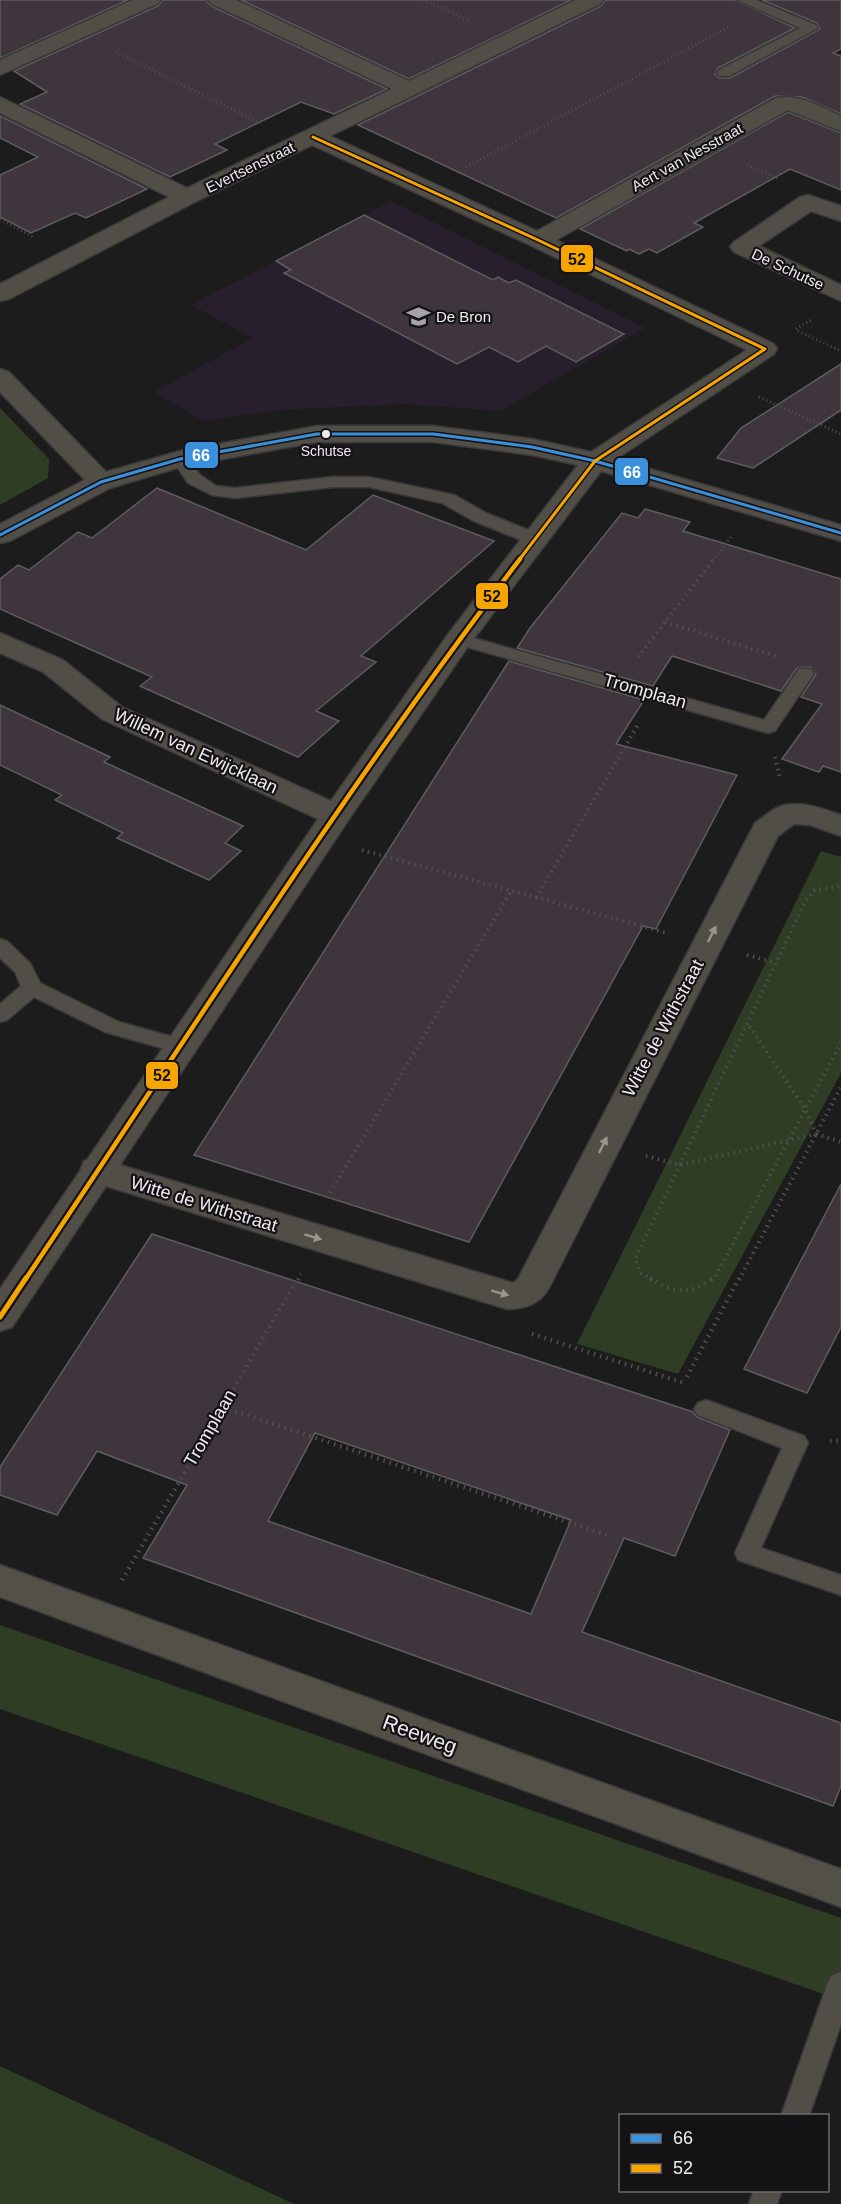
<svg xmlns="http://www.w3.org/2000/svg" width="841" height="2204" viewBox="0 0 841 2204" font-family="Arial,sans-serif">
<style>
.education{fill:#271f2c}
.green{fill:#2e3d24}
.building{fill:#3e353d;stroke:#5e5c5e;stroke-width:1.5;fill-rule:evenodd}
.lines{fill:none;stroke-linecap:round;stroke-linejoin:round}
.service-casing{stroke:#3a393a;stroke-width:3}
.minor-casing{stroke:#3a393a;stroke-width:3}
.secondary-casing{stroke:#3a393a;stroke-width:3}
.path-far2{stroke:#514f4c;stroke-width:3;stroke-dasharray:1 3;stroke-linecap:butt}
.path-far1{stroke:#514f4c;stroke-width:4;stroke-dasharray:1.5 4.5;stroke-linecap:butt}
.path{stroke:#514f4c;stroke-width:4.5;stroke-dasharray:1.5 5;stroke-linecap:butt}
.service{fill:#514e48;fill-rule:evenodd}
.minor{fill:#514e48;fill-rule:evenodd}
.secondary{fill:#535047;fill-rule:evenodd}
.bus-1-casing{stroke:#151215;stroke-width:6}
.bus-2-far2-casing{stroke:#151215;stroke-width:6}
.bus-2-far1-casing{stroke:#151215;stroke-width:9}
.bus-2-casing{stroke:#151215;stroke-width:10}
.bus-1{stroke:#3a90db;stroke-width:3}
.bus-2-far2{stroke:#f7a600;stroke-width:3}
.bus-2-far1{stroke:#f7a600;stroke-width:4.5}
.bus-2{stroke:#f7a600;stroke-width:5}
.oneway{fill:#989593}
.bus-dot{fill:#eeecee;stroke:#151215;stroke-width:2}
.labels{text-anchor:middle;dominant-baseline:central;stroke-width:4.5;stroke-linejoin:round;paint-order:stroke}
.far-bus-label{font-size:14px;fill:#eeecee;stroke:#151215}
.far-street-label{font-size:15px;fill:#eeecee;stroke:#151215}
.far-poi-label{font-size:15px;fill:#eeecee;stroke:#151215;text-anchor:start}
.street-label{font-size:18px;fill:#eeecee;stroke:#151215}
.near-street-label{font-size:21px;fill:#eeecee;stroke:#151215}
.line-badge{stroke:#151215;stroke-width:2}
.badge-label{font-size:16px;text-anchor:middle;font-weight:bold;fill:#fff}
.pale-badge-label{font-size:16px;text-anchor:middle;font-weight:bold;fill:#111}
</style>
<rect width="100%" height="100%" fill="#1d1c1d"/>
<path class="education" d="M 391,201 L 645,328 L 500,411 L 407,404 L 279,410 L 204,421 L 154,392 L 253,338 L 191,305 Z"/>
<g class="green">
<path d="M 0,408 L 49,459 L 48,478 L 0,505 Z"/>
<path d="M 821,851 L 841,857 L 841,1073 L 678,1374 L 577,1344 Z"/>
<path d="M 0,1625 L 841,1918 L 841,2000 L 0,1709 Z"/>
<path d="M 0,2066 L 294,2204 L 0,2204 Z"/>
</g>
<g class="building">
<path d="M 0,0 L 128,0 L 0,58 Z"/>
<path d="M 163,0 L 206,0 L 211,6 L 387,89 L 334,114 L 301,102 L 215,144 L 227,150 L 170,177 L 20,104 L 47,92 L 14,71 L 158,6 Z"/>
<path d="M 241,0 L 571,0 L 409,79 Z"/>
<path d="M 606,0 L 735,0 L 795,28 L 718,68 L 715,74 L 719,78 L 730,78 L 820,29 L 817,23 L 762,0 L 841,0 L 841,49 L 833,53 L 841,56 L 841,114 L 802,97 L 775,96 L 556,218 L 358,125 L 601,6 Z"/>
<path d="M 788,112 L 841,133 L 841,190 L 790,169 L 694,223 L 703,227 L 657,253 L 649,249 L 639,254 L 629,249 L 627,251 L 580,229 Z"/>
<path d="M 0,116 L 147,189 L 86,218 L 75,213 L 31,233 L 0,217 L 0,175 L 38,157 L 0,138 Z"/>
<path d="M 364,215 L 493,280 L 498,277 L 509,283 L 516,280 L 624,334 L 576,362 L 546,346 L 518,362 L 489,347 L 457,364 L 284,273 L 291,270 L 276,261 Z"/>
<path d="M 841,364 L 841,410 L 753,468 L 717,458 L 741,428 Z"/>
<path d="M 157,488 L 306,550 L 373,495 L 494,541 L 361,656 L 376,662 L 316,711 L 339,721 L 298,757 L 140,686 L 152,677 L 0,609 L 0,579 L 18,565 L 29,570 L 78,532 L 92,538 Z"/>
<path d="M 645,509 L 690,522 L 683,531 L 841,579 L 841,772 L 823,766 L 819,772 L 782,759 L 822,704 L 801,697 L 816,674 L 811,667 L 797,668 L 781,691 L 672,656 L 653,686 L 517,648 L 530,628 L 622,513 L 638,518 Z"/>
<path d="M 509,661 L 644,700 L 616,744 L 737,775 L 656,929 L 643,926 L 469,1242 L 194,1155 Z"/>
<path d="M 0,705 L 110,757 L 104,762 L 243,826 L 225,843 L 241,851 L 209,880 L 117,838 L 123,833 L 55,800 L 62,795 L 0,765 Z"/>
<path d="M 841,1184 L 841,1327 L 807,1393 L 744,1369 Z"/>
<path d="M 152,1234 L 693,1412 L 697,1417 L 730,1430 L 675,1556 L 624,1538 L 582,1632 L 841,1723 L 841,1786 L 833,1806 L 143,1558 L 187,1485 L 97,1451 L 57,1515 L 0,1495 L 0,1467 ZM 315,1433 L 571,1520 L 531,1614 L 268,1521 Z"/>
</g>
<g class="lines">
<defs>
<g id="service">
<path d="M 737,0 L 756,0 L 816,25 L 818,28 L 729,76 L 719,76 L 717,73 L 719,70 L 800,28 Z"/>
<path d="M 180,454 L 186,455 L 200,475 L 216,486 L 235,488 L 333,477 L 369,477 L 454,495 L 486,513 L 543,536 L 546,540 L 543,544 L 531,544 L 474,521 L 442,503 L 369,487 L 333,487 L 235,498 L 212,495 L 188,483 L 172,459 Z"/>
<path d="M 459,634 L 764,720 L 799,669 L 811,669 L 814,673 L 775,731 L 768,733 L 453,643 L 450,639 L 453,635 Z"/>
<path d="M 0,939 L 7,941 L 30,963 L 40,983 L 119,1022 L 187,1041 L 190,1046 L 187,1051 L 180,1053 L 105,1032 L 34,997 L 7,1020 L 0,1022 L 0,1004 L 21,986 L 15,972 L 0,958 Z"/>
<path d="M 706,1400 L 804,1436 L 808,1443 L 761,1548 L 841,1575 L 841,1595 L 738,1560 L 735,1553 L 782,1448 L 698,1415 L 694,1409 L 698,1403 Z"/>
<path d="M 841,1972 L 841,2024 L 809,2116 L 781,2116 L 827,1985 L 831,1976 Z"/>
<path d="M 754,2190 L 782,2190 L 777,2204 L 749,2204 Z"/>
</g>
<g id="minor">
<path d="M 133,0 L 161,0 L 157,4 L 0,75 L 0,60 Z"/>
<path d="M 208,0 L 236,0 L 409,81 L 576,0 L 604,0 L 600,4 L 330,136 L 537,231 L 776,98 C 799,93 821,107 841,116 L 841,131 L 788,110 L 556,240 L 774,344 L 777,349 L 774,354 L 616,459 L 841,525 L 841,541 L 601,471 L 469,645 L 347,822 L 120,1165 L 513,1283 L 518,1279 L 755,823 C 763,818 771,810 779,807 C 799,799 823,809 841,815 L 841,836 L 810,825 L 794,824 L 778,836 L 549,1288 C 540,1304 525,1309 507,1309 L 106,1186 L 12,1327 L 0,1331 L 0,1289 L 80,1171 L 84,1161 L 87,1160 L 318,819 L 102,719 L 43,672 L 0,653 L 0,633 L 63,660 L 122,707 L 331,801 L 449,633 L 578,465 L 532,455 L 433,442 L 317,442 L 184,466 L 110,488 L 10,541 L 0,543 L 0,524 L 85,480 L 0,392 L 0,369 L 9,372 L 106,472 L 180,451 L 317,426 L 433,426 L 532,439 L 591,452 L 747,350 L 530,245 L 312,145 L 195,202 L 9,299 L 0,301 L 0,284 L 169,197 L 0,113 L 0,97 L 187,188 L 392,89 L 212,4 Z"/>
<path d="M 808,195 L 841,206 L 841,221 L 811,211 L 759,246 L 841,285 L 841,301 L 734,252 L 730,247 L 734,242 L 800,197 Z"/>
</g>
<path id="secondary" d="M 0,1565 L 841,1869 L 841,1907 L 0,1597 Z"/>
</defs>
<use href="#service" class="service-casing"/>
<use href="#minor" class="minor-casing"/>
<use href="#secondary" class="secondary-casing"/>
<g class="path-far2">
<path d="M 423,0 L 470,21"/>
<path d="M 116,52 L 260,123"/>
<path d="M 747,165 L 779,179"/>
<path d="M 466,167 L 729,27"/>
<path d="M 0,219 L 33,237"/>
<path d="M 796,329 L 813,319"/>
<path d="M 798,331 L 841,351"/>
<path d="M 759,397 L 841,434"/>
<path d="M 713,560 L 731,537"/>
</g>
<g class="path-far1">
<path d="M 665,622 L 776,656"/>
<path d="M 638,657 L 714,559"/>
<path d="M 775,757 L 780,779"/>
<path d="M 362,850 L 667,933"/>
<path d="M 536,898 L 639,723"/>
<path d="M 747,955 L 776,963"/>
<path d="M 816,1134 L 841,1142"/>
<path d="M 646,1156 L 680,1165 L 816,1134 L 805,1109 L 748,1024"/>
<path d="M 327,1198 L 511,891"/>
<path d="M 298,1280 L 301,1274"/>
<path d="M 652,1280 L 641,1273 L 635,1259 L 806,900 L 815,890 L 841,886"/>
<path d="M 711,1280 L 715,1277 L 841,1043"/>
<path d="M 739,1280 L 841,1087"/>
</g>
<g class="path">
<path d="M 650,1278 C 674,1293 690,1296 713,1278"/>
<path d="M 532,1334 L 684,1383"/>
<path d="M 687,1377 L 739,1278"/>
<path d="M 223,1407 L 610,1536"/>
<path d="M 830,1441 L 841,1441"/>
<path d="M 122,1580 L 298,1278"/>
</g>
<use href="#service" class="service"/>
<use href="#minor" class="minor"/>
<use href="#secondary" class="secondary"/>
<defs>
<path id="bus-1" d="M 0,535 L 101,482 L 180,459 L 317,434 L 433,434 L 532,447 L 595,461 L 841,533"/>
<path id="bus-2-far2" d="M 313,137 L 538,240 L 765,349 L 595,461 L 519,560"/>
<path id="bus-2-far1" d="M 25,1280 C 187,1038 343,791 520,559"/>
<path id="bus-2" d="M 0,1317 L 26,1278"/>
</defs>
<use href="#bus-1" class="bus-1-casing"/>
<use href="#bus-2-far2" class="bus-2-far2-casing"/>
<use href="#bus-2-far1" class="bus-2-far1-casing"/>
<use href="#bus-2" class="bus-2-casing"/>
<use href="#bus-1" class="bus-1"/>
<use href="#bus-2-far2" class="bus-2-far2"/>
<use href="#bus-2-far1" class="bus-2-far1"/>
<use href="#bus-2" class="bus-2"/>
</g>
<defs><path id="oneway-solid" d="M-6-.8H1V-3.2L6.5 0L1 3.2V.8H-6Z" transform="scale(1.5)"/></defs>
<g class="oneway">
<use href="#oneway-solid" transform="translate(712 934) rotate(-63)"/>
<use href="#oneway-solid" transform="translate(603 1145) rotate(-63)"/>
<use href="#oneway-solid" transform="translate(313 1237) rotate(17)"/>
<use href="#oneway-solid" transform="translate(500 1293) rotate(15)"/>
</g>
<defs>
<symbol id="school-bare" viewBox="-9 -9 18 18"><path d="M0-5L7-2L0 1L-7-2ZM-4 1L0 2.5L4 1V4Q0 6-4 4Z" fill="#a5a3a5" stroke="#151215" stroke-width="2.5" paint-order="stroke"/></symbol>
</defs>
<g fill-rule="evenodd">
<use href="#school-bare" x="402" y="300" width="33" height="33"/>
</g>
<circle class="bus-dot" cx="326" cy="434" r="5"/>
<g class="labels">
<g class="far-bus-label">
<text x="326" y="451">Schutse</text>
</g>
<g class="far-street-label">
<text transform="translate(687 157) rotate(-29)">Aert van Nesstraat</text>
<text transform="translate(250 167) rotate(-26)">Evertsenstraat</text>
<text transform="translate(788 269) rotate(25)">De Schutse</text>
</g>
<g class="far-poi-label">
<text x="436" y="316">De Bron</text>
</g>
<g class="street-label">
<text transform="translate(645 691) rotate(16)">Tromplaan</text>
<text transform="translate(196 751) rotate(25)">Willem van Ewijcklaan</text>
<text transform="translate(663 1028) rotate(-62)">Witte de Withstraat</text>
<text transform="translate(204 1204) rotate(17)">Witte de Withstraat</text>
<text transform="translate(210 1428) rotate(-60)">Tromplaan</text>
</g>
<g class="near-street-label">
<text transform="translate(420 1734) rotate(20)">Reeweg</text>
</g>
</g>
<g class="line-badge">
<rect x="560" y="244" width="34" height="29" rx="6" fill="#f7a600"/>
<rect x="184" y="441" width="35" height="28" rx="6" fill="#3a90db"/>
<rect x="614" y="457" width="35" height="29" rx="6" fill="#3a90db"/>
<rect x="475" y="582" width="34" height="28" rx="6" fill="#f7a600"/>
<rect x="145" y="1061" width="34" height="29" rx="6" fill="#f7a600"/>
</g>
<g class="badge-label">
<text x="201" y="461">66</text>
<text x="632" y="478">66</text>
</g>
<g class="pale-badge-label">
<text x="577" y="265">52</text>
<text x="492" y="602">52</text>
<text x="162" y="1081">52</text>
</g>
<rect x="619" y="2114" width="210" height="78" fill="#151215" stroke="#6c696c" stroke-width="1.5"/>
<rect x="631" y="2134" width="30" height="9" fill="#3a90db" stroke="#6c696c" stroke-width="1.5"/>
<text x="673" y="2144" font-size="18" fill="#eeecee">66</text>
<rect x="631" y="2164" width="30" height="9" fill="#f7a600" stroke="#6c696c" stroke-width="1.5"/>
<text x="673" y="2174" font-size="18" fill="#eeecee">52</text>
</svg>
